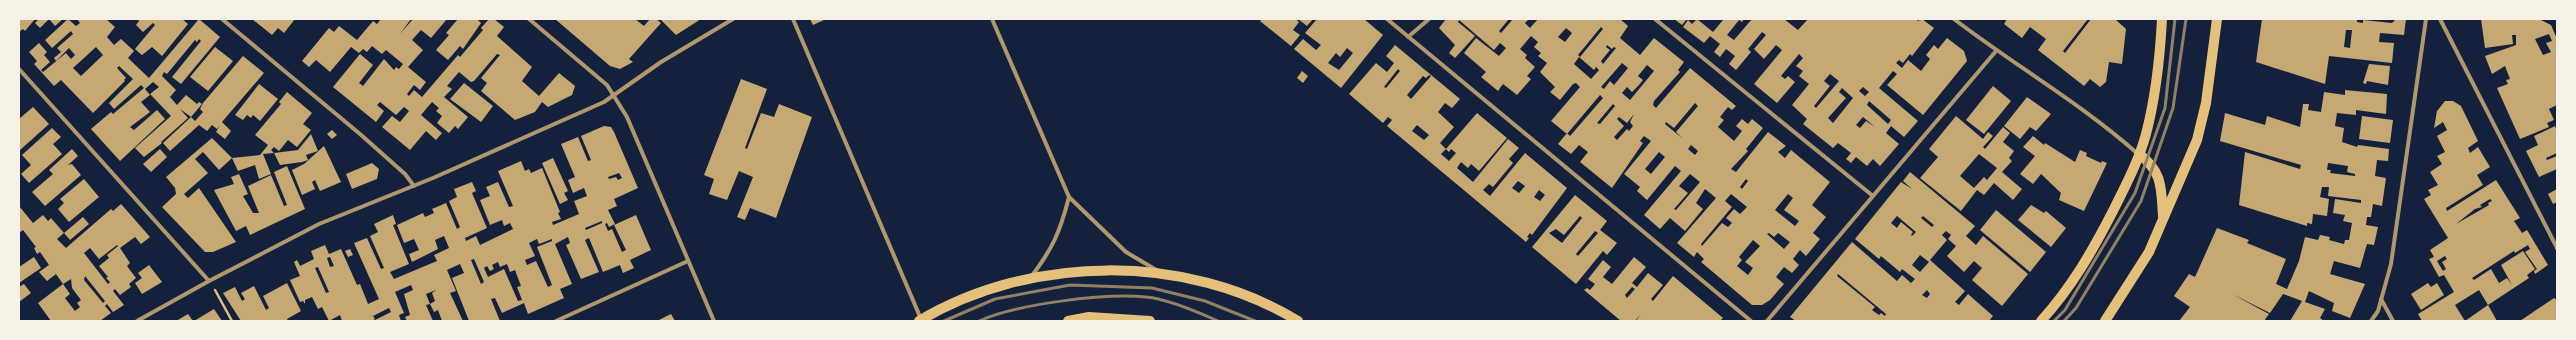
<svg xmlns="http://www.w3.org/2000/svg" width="2576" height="340" viewBox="0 0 2576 340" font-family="Poppins,sans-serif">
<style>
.building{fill:#c6a872;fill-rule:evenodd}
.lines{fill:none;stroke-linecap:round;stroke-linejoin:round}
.path{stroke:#e5c07b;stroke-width:2.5}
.minor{stroke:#b1986c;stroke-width:4}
.primary{stroke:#e5c07b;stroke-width:10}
.rail{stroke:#918062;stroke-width:3}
</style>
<rect width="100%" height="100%" fill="#14213d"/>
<g class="building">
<path d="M 19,19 L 35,19 L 25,31 L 23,29 L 19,32 Z"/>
<path d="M 39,19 L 63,19 L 55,26 L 49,19 L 40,28 L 35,23 Z"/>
<path d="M 68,19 L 76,26 L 80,23 L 77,19 L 106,19 L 115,27 L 107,37 L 114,45 L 121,39 L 134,51 L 128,58 L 149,78 L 199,19 L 220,37 L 181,84 L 172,77 L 201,41 L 199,39 L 197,42 L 195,40 L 167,74 L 164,72 L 162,76 L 176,90 L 170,97 L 177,105 L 186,95 L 197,104 L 199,102 L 202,104 L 191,117 L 180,109 L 188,118 L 161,142 L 162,143 L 144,157 L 135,148 L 171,116 L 150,94 L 159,87 L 153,82 L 145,89 L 150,95 L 141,102 L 150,112 L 130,127 L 134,130 L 157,110 L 165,119 L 120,161 L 91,129 L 111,112 L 113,114 L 144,88 L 141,85 L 114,109 L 109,103 L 133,79 L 119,66 L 117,68 L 126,78 L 124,80 L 125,81 L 93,113 L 61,80 L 54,86 L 34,64 L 37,61 L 29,52 L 39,43 L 47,52 L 44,55 L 50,62 L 41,70 L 43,72 L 66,53 L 71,59 L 75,55 L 69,48 L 56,61 L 54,58 L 61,52 L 57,48 L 73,34 L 71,31 L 52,48 L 45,40 ZM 96,47 L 103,55 L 81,76 L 73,68 Z"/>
<path d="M 138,19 L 182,19 L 188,24 L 162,56 L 152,47 L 142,55 L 135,49 L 155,25 L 153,23 L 143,32 L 136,25 L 139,21 Z"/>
<path d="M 252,19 L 295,19 L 284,33 L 278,28 L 272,35 Z"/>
<path d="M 381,19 L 411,19 L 400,34 L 413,19 L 447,19 L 431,38 L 421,30 L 412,40 L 423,50 L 408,67 L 426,82 L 420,90 L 414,85 L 407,94 L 409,96 L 414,90 L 422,97 L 458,55 L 460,57 L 483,30 L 481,28 L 489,19 L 494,19 L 504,27 L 497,36 L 532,67 L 522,81 L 539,96 L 559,73 L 575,86 L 572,95 L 548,107 L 542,102 L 535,112 L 515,120 L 481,91 L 487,83 L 481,78 L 500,55 L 497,54 L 474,81 L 471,82 L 459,72 L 447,86 L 452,89 L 444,97 L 468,117 L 458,129 L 455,126 L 449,133 L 437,123 L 442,116 L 436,111 L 439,108 L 432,102 L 421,115 L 442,133 L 436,140 L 426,131 L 410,150 L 382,127 L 392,116 L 400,122 L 409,111 L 404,107 L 396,115 L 380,102 L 377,105 L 384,111 L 376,122 L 333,87 L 360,54 L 373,65 L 359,83 L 363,86 L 384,59 L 394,70 L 396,67 L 399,69 L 403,64 L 386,50 L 382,54 L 372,46 L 367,52 L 363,49 L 359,53 L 351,47 L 330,72 L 316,60 L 309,67 L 302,61 L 329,28 L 334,32 L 339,26 L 357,40 L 373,21 L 377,24 Z"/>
<path d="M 458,19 L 477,19 L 481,23 L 463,49 L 460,46 L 448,60 L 436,50 L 449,35 L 446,33 Z"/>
<path d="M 555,19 L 635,19 L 644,26 L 650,19 L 656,19 L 661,23 L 629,59 L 633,62 L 620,69 L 610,66 Z"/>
<path d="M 660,19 L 701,19 L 676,35 Z"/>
<path d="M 810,19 L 826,19 L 813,25 Z"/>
<path d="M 1262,19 L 1295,19 L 1299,22 L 1293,30 L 1300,35 L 1291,46 L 1260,21 Z"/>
<path d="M 1298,19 L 1313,19 L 1307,26 Z"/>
<path d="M 1317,19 L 1364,19 L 1383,35 L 1341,88 L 1294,49 L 1303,39 L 1316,50 L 1321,45 L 1305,33 ZM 1347,48 L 1353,53 L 1339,70 L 1328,63 L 1336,53 L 1340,57 Z"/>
<path d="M 1446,19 L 1509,19 L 1499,31 L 1501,33 L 1513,19 L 1529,19 L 1525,23 L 1530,28 L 1538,19 L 1620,19 L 1628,26 L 1620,38 L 1640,55 L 1654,38 L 1684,62 L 1678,70 L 1680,72 L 1654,101 L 1653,105 L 1656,108 L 1690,68 L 1736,106 L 1732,110 L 1728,107 L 1720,117 L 1724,120 L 1718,127 L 1734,141 L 1742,131 L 1736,126 L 1742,119 L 1748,124 L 1752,119 L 1763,128 L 1746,149 L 1748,151 L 1731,169 L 1736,172 L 1768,132 L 1786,146 L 1778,152 L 1785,158 L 1791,150 L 1830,182 L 1812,205 L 1826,217 L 1813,233 L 1820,239 L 1806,256 L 1800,250 L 1793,259 L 1799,265 L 1792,273 L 1784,267 L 1776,277 L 1784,284 L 1770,300 L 1762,305 L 1752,305 L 1701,262 L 1704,259 L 1697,252 L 1694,257 L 1677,243 L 1716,198 L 1705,189 L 1696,203 L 1703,209 L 1685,231 L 1670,218 L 1660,229 L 1644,215 L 1681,171 L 1675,166 L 1647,200 L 1637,191 L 1640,187 L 1624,174 L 1651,141 L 1644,136 L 1640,141 L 1643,143 L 1612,188 L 1580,162 L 1588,152 L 1579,145 L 1571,154 L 1558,144 L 1567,133 L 1570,136 L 1603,98 L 1600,95 L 1567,134 L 1551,121 L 1580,87 L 1576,83 L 1573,84 L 1560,100 L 1550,92 L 1555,87 L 1540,72 L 1547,63 L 1538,56 L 1541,53 L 1534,47 L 1538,42 L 1531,36 L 1520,49 L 1527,55 L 1525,58 L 1535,67 L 1527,76 L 1531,79 L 1517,95 L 1503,84 L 1498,91 L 1481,77 L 1486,72 L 1464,53 L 1476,38 L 1499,56 L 1506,48 L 1500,43 L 1494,50 L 1459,20 L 1458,22 L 1475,36 L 1455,58 L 1449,53 L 1455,45 L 1439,28 ZM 1601,27 L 1603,29 L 1580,57 L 1578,55 ZM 1566,28 L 1572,33 L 1565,42 L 1558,37 ZM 1607,45 L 1612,49 L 1614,47 L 1616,48 L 1603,64 L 1601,61 L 1610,50 L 1606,47 ZM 1579,57 L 1594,70 L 1596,67 L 1599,70 L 1591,79 L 1574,64 ZM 1622,63 L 1628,68 L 1614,85 L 1610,81 L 1604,89 L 1601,87 ZM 1647,65 L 1654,71 L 1630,100 L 1622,93 L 1627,87 L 1632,92 L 1639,85 L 1643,80 L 1638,76 ZM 1695,103 L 1698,106 L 1676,132 L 1683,139 L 1665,124 L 1666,122 L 1674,128 ZM 1613,104 L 1615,106 L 1600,124 L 1597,123 ZM 1634,114 L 1630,122 L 1633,126 L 1629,131 L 1627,129 L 1617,140 L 1614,137 L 1624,126 L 1617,119 L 1619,117 L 1627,123 ZM 1691,145 L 1698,151 L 1695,155 L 1688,149 ZM 1659,152 L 1665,157 L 1651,174 L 1645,169 ZM 1690,174 L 1700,182 L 1676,210 L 1674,209 L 1688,193 L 1679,186 ZM 1746,179 L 1748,181 L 1742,189 L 1740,187 ZM 1731,194 L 1747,207 L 1740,214 L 1734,209 L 1726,218 L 1732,223 L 1728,227 L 1722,223 L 1702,246 L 1701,244 L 1732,207 L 1725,201 ZM 1788,194 L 1793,198 L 1784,210 L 1799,221 L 1795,226 L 1775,210 ZM 1769,233 L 1774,237 L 1778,233 L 1790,242 L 1784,249 L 1767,234 ZM 1753,240 L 1760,246 L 1745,262 L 1753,268 L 1748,275 L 1737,266 L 1742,260 L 1739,257 Z"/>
<path d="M 1674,19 L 1687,19 L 1682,25 Z"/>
<path d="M 1697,19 L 1713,32 L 1723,20 L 1721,19 L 1744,19 L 1742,22 L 1739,20 L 1727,35 L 1734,40 L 1752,19 L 1784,19 L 1798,30 L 1808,19 L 1916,19 L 1918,21 L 1922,19 L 1934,28 L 1912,56 L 1910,54 L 1903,63 L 1899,60 L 1896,63 L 1902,68 L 1908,60 L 1921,71 L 1930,59 L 1926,55 L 1934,45 L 1938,49 L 1947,38 L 1964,51 L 1967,61 L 1923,115 L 1887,85 L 1897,74 L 1893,71 L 1879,88 L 1918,121 L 1904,137 L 1891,126 L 1886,133 L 1899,144 L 1880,166 L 1873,159 L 1867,166 L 1856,157 L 1851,163 L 1846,159 L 1851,153 L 1838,143 L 1833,148 L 1803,124 L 1807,119 L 1792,105 L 1809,84 L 1799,76 L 1803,71 L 1796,66 L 1803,58 L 1799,54 L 1781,76 L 1785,79 L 1788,76 L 1795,82 L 1777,103 L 1754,84 L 1782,50 L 1776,45 L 1764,59 L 1754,49 L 1766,35 L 1762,32 L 1748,49 L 1751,52 L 1736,70 L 1729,64 L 1735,56 L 1726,49 L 1720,57 L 1714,52 L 1720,44 L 1710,36 L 1704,43 L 1683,27 L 1688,20 L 1692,24 ZM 1830,74 L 1839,81 L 1816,108 L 1814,106 L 1830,86 L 1824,81 ZM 1863,87 L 1869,92 L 1865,96 L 1859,91 ZM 1842,88 L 1853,98 L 1833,123 L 1828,118 L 1846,98 L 1839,92 ZM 1869,101 L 1891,120 L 1888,124 L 1867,105 ZM 1863,117 L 1875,127 L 1866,121 L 1860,128 L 1856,125 Z"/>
<path d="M 2007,19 L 2088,19 L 2063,51 L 2065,53 L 2091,19 L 2115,19 L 2126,29 L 2122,64 L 2109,62 L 2106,82 L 2100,87 L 2090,79 L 2084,86 L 2038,50 L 2046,39 L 2030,27 L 2022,38 L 2004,24 Z"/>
<path d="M 2262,19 L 2357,19 L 2357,22 L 2363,23 L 2363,20 L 2392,23 L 2396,19 L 2406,19 L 2404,35 L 2380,33 L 2379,42 L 2394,43 L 2392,63 L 2329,56 L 2325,84 L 2256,62 ZM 2346,30 L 2352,30 L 2350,48 L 2344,47 Z"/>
<path d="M 2481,19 L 2539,19 L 2551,25 L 2557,39 L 2557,105 L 2549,109 L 2554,120 L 2547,123 L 2549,127 L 2520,139 L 2497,88 L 2508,84 L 2506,80 L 2510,79 L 2505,66 L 2492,74 L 2485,56 L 2516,45 L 2516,35 L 2512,35 L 2513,44 L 2485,48 ZM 2549,34 L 2552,41 L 2546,43 L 2551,52 L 2543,55 L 2535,39 Z"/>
<path d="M 1395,45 L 1460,99 L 1452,108 L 1445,103 L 1438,112 L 1454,127 L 1440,143 L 1446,149 L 1441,154 L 1449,161 L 1456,153 L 1451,149 L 1449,152 L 1446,149 L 1477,113 L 1507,138 L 1479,171 L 1471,164 L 1468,168 L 1461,162 L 1457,168 L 1473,182 L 1508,139 L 1519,148 L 1509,159 L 1513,163 L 1493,187 L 1489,184 L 1483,190 L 1490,196 L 1525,153 L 1567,188 L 1532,235 L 1530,233 L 1527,237 L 1529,238 L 1526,242 L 1387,126 L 1392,120 L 1388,117 L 1383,123 L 1349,94 L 1376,63 L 1387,72 L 1394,63 L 1386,56 ZM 1398,69 L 1400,71 L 1386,88 L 1384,87 ZM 1429,75 L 1431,76 L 1411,99 L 1407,95 L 1423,76 L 1426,78 ZM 1417,125 L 1429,135 L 1424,140 L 1412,131 ZM 1518,181 L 1525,186 L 1519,193 L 1512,188 ZM 1539,190 L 1545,195 L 1540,201 L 1534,197 Z"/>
<path d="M 215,47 L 233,61 L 208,91 L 190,77 Z"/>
<path d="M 243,56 L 264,73 L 222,122 L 231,131 L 225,139 L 216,132 L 220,125 L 217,129 L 212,125 L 207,131 L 199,125 L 170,151 L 163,143 L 191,117 L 195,121 L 203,112 L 200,109 L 203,103 Z"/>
<path d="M 2369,64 L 2390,66 L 2388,85 L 2367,81 L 2366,84 L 2363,83 Z"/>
<path d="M 1302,71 L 1308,76 L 1303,83 L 1297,78 Z"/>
<path d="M 741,79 L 767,89 L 745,148 L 747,149 L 761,113 L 774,117 L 779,104 L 812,117 L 776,218 L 750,208 L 745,220 L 737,217 L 753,177 L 739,171 L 727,200 L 709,194 L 714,179 L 704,175 Z"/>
<path d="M 464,83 L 493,106 L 481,122 L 450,99 Z"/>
<path d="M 259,84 L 278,99 L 260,121 L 253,115 L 251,118 L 247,115 L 243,120 L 235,115 Z"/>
<path d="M 1993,86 L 2011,101 L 1984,134 L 1966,120 Z"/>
<path d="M 2345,90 L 2387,94 L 2386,114 L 2356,110 L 2356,115 L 2337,113 L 2335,126 L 2344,128 L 2342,142 L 2357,147 L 2358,145 L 2389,149 L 2388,161 L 2377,160 L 2375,176 L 2386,178 L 2382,206 L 2373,204 L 2371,217 L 2367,217 L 2366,225 L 2378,227 L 2374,245 L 2367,244 L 2360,268 L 2334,261 L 2330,274 L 2365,284 L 2350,318 L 2332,311 L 2334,303 L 2309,291 L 2305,302 L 2325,309 L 2320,318 L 2324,321 L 2290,321 L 2302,301 L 2283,294 L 2270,313 L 2232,294 L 2269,314 L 2264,321 L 2179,321 L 2190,307 L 2174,296 L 2189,274 L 2195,277 L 2217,228 L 2249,240 L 2247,243 L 2286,259 L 2276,284 L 2287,289 L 2299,261 L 2305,237 L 2318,240 L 2320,235 L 2330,237 L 2329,240 L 2344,244 L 2345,240 L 2349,240 L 2352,223 L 2343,221 L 2345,215 L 2333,213 L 2335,199 L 2361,203 L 2361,200 L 2328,196 L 2329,187 L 2322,187 L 2320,197 L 2329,199 L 2327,216 L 2313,214 L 2312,224 L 2307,223 L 2307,226 L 2239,205 L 2245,152 L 2300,169 L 2301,165 L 2220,141 L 2225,113 L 2265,125 L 2267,116 L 2300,127 L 2303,104 L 2309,104 L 2308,110 L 2321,112 L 2324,92 L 2345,95 ZM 2328,163 L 2348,166 L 2347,172 L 2355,174 L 2355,176 L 2330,173 L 2331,170 L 2327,170 Z"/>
<path d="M 287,92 L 312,113 L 303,124 L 311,130 L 297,147 L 288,140 L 279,151 L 274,147 L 271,150 L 274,153 L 298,150 L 311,134 L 318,151 L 306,155 L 308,160 L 302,162 L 280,165 L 274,153 L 263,154 L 271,174 L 259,179 L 255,165 L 238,171 L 232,158 L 219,170 L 203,152 L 195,159 L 208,173 L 184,194 L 188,198 L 199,188 L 236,242 L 213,252 L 205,252 L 162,207 L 176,194 L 175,188 L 166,177 L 212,138 L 232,158 L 260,155 L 268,145 L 255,135 L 281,104 L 279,102 Z"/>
<path d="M 2027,97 L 2051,114 L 2036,131 L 2030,127 L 2020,139 L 2004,126 Z"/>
<path d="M 2445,101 L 2453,101 L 2461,106 L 2478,141 L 2468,148 L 2470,153 L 2478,147 L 2490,167 L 2477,175 L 2483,185 L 2446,208 L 2447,211 L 2496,180 L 2520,218 L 2514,221 L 2522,233 L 2527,230 L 2548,265 L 2535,274 L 2534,271 L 2537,269 L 2525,252 L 2530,249 L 2528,245 L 2515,253 L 2514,251 L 2472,278 L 2474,280 L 2491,269 L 2499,283 L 2507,278 L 2512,285 L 2501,265 L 2523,251 L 2535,269 L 2527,275 L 2529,278 L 2488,305 L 2497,321 L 2422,321 L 2418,314 L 2454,292 L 2444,275 L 2439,277 L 2429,259 L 2434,257 L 2430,250 L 2448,238 L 2424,199 L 2431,195 L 2428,190 L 2438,185 L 2430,172 L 2442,164 L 2437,156 L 2445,152 L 2437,136 L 2447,130 L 2443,122 L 2434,128 L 2437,111 ZM 2490,199 L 2492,201 L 2488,203 L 2489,205 L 2456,224 L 2475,209 L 2482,207 L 2480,205 ZM 2445,256 L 2447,259 L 2442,262 L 2446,269 L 2443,271 L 2437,261 ZM 2479,290 L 2488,305 L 2465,321 L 2455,305 Z"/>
<path d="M 33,107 L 49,124 L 19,151 L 19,119 Z"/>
<path d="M 1956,116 L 1983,139 L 1988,132 L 1993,136 L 1983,147 L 1985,149 L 2003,127 L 2010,133 L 2003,142 L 2014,151 L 2009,158 L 2012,161 L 2002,172 L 2022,189 L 2013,200 L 1994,183 L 1984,195 L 1977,190 L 1961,211 L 1920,178 L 1938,157 L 1929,149 ZM 1979,154 L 1997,168 L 1987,180 L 1984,177 L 1974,188 L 1960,176 Z"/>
<path d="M 2362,116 L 2393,120 L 2390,143 L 2359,139 Z"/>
<path d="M 604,126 L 611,127 L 614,132 L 638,188 L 614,199 L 617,206 L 608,210 L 615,224 L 609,227 L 607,223 L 605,224 L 608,231 L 612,229 L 622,252 L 626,250 L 614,225 L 636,215 L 651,250 L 630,260 L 634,268 L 623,273 L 620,265 L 603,272 L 589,238 L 585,240 L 599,272 L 581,279 L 566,245 L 570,243 L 568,237 L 555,244 L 572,284 L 560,289 L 564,298 L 528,314 L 524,303 L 502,313 L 495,298 L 491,299 L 500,321 L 469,321 L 452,278 L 464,273 L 460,264 L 447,270 L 456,291 L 450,293 L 463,321 L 442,321 L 438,310 L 434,312 L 430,304 L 435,301 L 432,293 L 436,290 L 426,294 L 430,304 L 426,305 L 433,321 L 407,321 L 405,317 L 410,315 L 404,294 L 413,290 L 411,285 L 395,292 L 404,313 L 399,315 L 401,321 L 373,321 L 391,312 L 389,308 L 373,316 L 375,319 L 372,321 L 342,321 L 340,315 L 329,321 L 322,307 L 318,309 L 312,297 L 305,300 L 305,304 L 303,301 L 300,302 L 290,280 L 300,276 L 294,262 L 297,260 L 300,266 L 314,259 L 311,251 L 325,245 L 329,254 L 341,249 L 357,285 L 360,284 L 368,304 L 379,299 L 354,243 L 367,238 L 381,269 L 384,268 L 370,236 L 378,232 L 374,224 L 393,215 L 396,224 L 393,225 L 409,264 L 390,272 L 394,279 L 437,261 L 434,255 L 449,248 L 444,236 L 435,240 L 438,249 L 412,262 L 409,254 L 419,250 L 414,239 L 404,243 L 397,225 L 423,213 L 425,217 L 434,213 L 432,209 L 446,203 L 457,229 L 460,227 L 449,201 L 457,197 L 454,189 L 472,182 L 476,191 L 472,193 L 487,228 L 465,238 L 466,241 L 476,236 L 480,245 L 513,229 L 510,223 L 504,226 L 502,220 L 490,225 L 480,200 L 490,196 L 486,187 L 498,182 L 509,207 L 513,206 L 498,171 L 521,161 L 525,171 L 529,169 L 531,173 L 542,168 L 560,212 L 558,213 L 561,219 L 552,222 L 553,225 L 579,214 L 574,201 L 587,196 L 584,188 L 573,193 L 568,180 L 575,177 L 561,144 L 578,137 L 588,161 L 591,160 L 581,136 ZM 619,173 L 622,178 L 618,180 L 616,177 L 609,179 L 608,177 ZM 602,221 L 602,223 L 586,230 L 585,228 ZM 537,239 L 539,244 L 552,239 L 552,241 L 537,247 L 552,285 L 548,287 L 536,261 L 527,265 L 525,260 L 535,256 L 529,243 ZM 330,257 L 334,266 L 330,267 L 327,258 ZM 474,259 L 484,282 L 481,284 L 471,260 ZM 498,262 L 500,267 L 507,264 L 510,272 L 515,270 L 521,286 L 517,287 L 522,300 L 518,301 L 504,269 L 488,277 L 484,268 L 487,266 L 490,271 L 494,269 L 492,265 ZM 318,267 L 329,292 L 326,293 L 315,268 Z"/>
<path d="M 2555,126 L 2557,132 L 2557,153 L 2546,158 L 2547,160 L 2557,156 L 2557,169 L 2539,177 L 2526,151 L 2538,145 L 2534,136 Z"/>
<path d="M 52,128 L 61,137 L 53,144 L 62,154 L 29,183 L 21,174 L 31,165 L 22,155 Z"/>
<path d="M 332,130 L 337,135 L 332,139 L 327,134 Z"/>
<path d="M 2033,136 L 2044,145 L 2045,143 L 2075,162 L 2080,150 L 2087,153 L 2086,156 L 2101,163 L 2102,161 L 2107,163 L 2084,211 L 2059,200 L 2061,193 L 2041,174 L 2033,184 L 2020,174 L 2035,156 L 2023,147 Z"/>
<path d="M 324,146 L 341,182 L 320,191 L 315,180 L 312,182 L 315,189 L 302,195 L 292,170 L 304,164 Z"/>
<path d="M 72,149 L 78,156 L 68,165 L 72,164 L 81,175 L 45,206 L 32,192 L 53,174 L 49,170 Z"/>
<path d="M 160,149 L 167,157 L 151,172 L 143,164 Z"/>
<path d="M 553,158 L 568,191 L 564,193 L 568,200 L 560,204 L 542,163 Z"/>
<path d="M 372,163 L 379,169 L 377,179 L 352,189 L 346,174 Z"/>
<path d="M 287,166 L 305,209 L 250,235 L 246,226 L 236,231 L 214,190 L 234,184 L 231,177 L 239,174 L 248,194 L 243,196 L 253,213 L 259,213 L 248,186 L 271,175 L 284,206 L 287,205 L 274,172 Z"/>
<path d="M 1910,172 L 1975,226 L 1966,236 L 1976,245 L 1983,236 L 2028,274 L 2002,306 L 1972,280 L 1982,268 L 1974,261 L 1964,272 L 1947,256 L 1956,246 L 1948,239 L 1951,235 L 1946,231 L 1942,235 L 1947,240 L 1930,260 L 1965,291 L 1955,302 L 1959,305 L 1968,294 L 1993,316 L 1989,321 L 1796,321 L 1790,317 L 1852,242 L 1897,281 L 1902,275 L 1911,283 L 1915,279 L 1902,269 L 1900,272 L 1881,256 L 1879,259 L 1855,239 L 1901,182 L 1912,189 L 1903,181 ZM 1897,216 L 1916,232 L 1912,236 L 1911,235 L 1913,232 L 1901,222 L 1897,228 L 1891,223 ZM 1923,216 L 1934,225 L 1932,227 L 1921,218 ZM 1920,255 L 1929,262 L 1920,272 L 1912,265 ZM 1838,274 L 1886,314 L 1885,316 L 1881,313 L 1879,315 L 1872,310 L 1875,307 L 1837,276 ZM 1927,290 L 1930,294 L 1927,298 L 1922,295 Z"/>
<path d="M 84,179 L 99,197 L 69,222 L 58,209 L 64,203 L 60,199 Z"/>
<path d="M 2557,189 L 2557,202 L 2553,204 L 2548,194 Z"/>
<path d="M 1575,195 L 1607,221 L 1600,230 L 1617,243 L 1607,255 L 1603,251 L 1576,284 L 1532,247 ZM 1580,216 L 1582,218 L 1562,243 L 1549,233 L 1556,229 L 1564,235 ZM 1595,231 L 1598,233 L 1578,256 L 1576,254 Z"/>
<path d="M 121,204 L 150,237 L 141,244 L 135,237 L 120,248 L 130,263 L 127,266 L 136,278 L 129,284 L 131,287 L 120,295 L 115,289 L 113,291 L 124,305 L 113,312 L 107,304 L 105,306 L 111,313 L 100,321 L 51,321 L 38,303 L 63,284 L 56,274 L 47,281 L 39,272 L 49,265 L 40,252 L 37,254 L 34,248 L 36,247 L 23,230 L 19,233 L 19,206 L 33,223 L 43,215 L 48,221 L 51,218 L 64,233 L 57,239 L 66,248 L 111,209 L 113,211 ZM 117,245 L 118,246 L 107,255 L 109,258 L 99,266 L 108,277 L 106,278 L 110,282 L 108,284 L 84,253 L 90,248 L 99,259 ZM 85,276 L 105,301 L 103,303 L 84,280 ZM 71,279 L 72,288 L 81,300 L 77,303 L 80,307 L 75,311 L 65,298 L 70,294 L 63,284 Z"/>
<path d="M 2031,205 L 2044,213 L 2046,211 L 2066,228 L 2051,247 L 2018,220 Z"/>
<path d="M 1996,210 L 2046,252 L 2030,272 L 1980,230 Z"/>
<path d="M 83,217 L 89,224 L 70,240 L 64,233 Z"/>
<path d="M 350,249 L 353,255 L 348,257 L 345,251 Z"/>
<path d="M 34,257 L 41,268 L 19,283 L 19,267 Z"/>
<path d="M 1634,257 L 1646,267 L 1632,283 L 1637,287 L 1648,273 L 1663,285 L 1651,299 L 1653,301 L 1673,276 L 1723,318 L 1720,321 L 1636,321 L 1641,314 L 1635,321 L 1621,321 L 1584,290 L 1587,288 L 1590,290 L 1595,284 L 1588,279 L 1603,260 L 1611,267 L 1603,277 L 1612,284 ZM 1632,287 L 1635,289 L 1627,298 L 1625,295 Z"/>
<path d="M 149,265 L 162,282 L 142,294 L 135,283 L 142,278 L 138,273 Z"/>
<path d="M 287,283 L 301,311 L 287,319 L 288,321 L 241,321 L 223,293 L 235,287 L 242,301 L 245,299 L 241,293 L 254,286 L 266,310 L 269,308 L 263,296 Z"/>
<path d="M 2428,283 L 2431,287 L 2437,283 L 2444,295 L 2421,310 L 2411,294 Z"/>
<path d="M 24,284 L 31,293 L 19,302 L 19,287 Z"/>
<path d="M 2554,298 L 2557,300 L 2557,321 L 2520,321 Z"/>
<path d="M 214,309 L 222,321 L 194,321 Z"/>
<path d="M 188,314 L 193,321 L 176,321 Z"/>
<path d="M 671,314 L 675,321 L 657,321 Z"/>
</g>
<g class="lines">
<path class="path" d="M 215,290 L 232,321"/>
<g class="minor">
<path d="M 222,19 L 360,134 L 405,174 L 414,186"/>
<path d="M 529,19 L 607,85 L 627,117 L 714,321"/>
<path d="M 793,19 L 921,319"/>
<path d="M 992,19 L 1069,197 L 1126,252 L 1158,271"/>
<path d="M 1387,19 L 1751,321"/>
<path d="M 1655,19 L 1873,196"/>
<path d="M 1954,19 C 2014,65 2082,104 2138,154"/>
<path d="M 2440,19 L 2557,248"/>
<path d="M 1408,37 L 1429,19"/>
<path d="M 19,69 L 209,281"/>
<path d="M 1031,277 C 1053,248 1060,232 1069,197"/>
<path d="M 2381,299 L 2393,321"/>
<path d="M 137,321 L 209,281 L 319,224 L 433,178 L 604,102 L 661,62 L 733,19"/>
<path d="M 556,321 L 688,261"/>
<path d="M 1767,321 L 1996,51"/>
<path d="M 2371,321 L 2378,311 L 2391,264 L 2426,19"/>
</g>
<g class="primary">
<path d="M 2139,154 C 2163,172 2161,188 2163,216"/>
<path d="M 919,321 C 1031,254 1187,253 1298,321"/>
<path d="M 1068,321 L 1089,317 L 1150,321"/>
<path d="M 2041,321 C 2072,287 2093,250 2114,209 C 2126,185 2139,160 2146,134 C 2156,96 2160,57 2162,19"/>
<path d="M 2105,321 L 2149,252 L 2197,140 L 2206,103 L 2217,19"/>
</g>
<g class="rail">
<path d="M 944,321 L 995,299 L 1070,285 L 1152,288 L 1205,301 L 1255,321"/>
<path d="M 979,321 C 1017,304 1104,293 1146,297 C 1168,299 1198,312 1218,321"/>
<path d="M 2054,321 L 2065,310 L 2135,193 L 2165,108 L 2175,19"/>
<path d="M 2064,321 L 2076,308 L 2141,201 L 2173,108 L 2186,19"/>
</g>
</g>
<rect width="2576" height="340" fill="none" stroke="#f6f1e7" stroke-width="40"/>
</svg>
